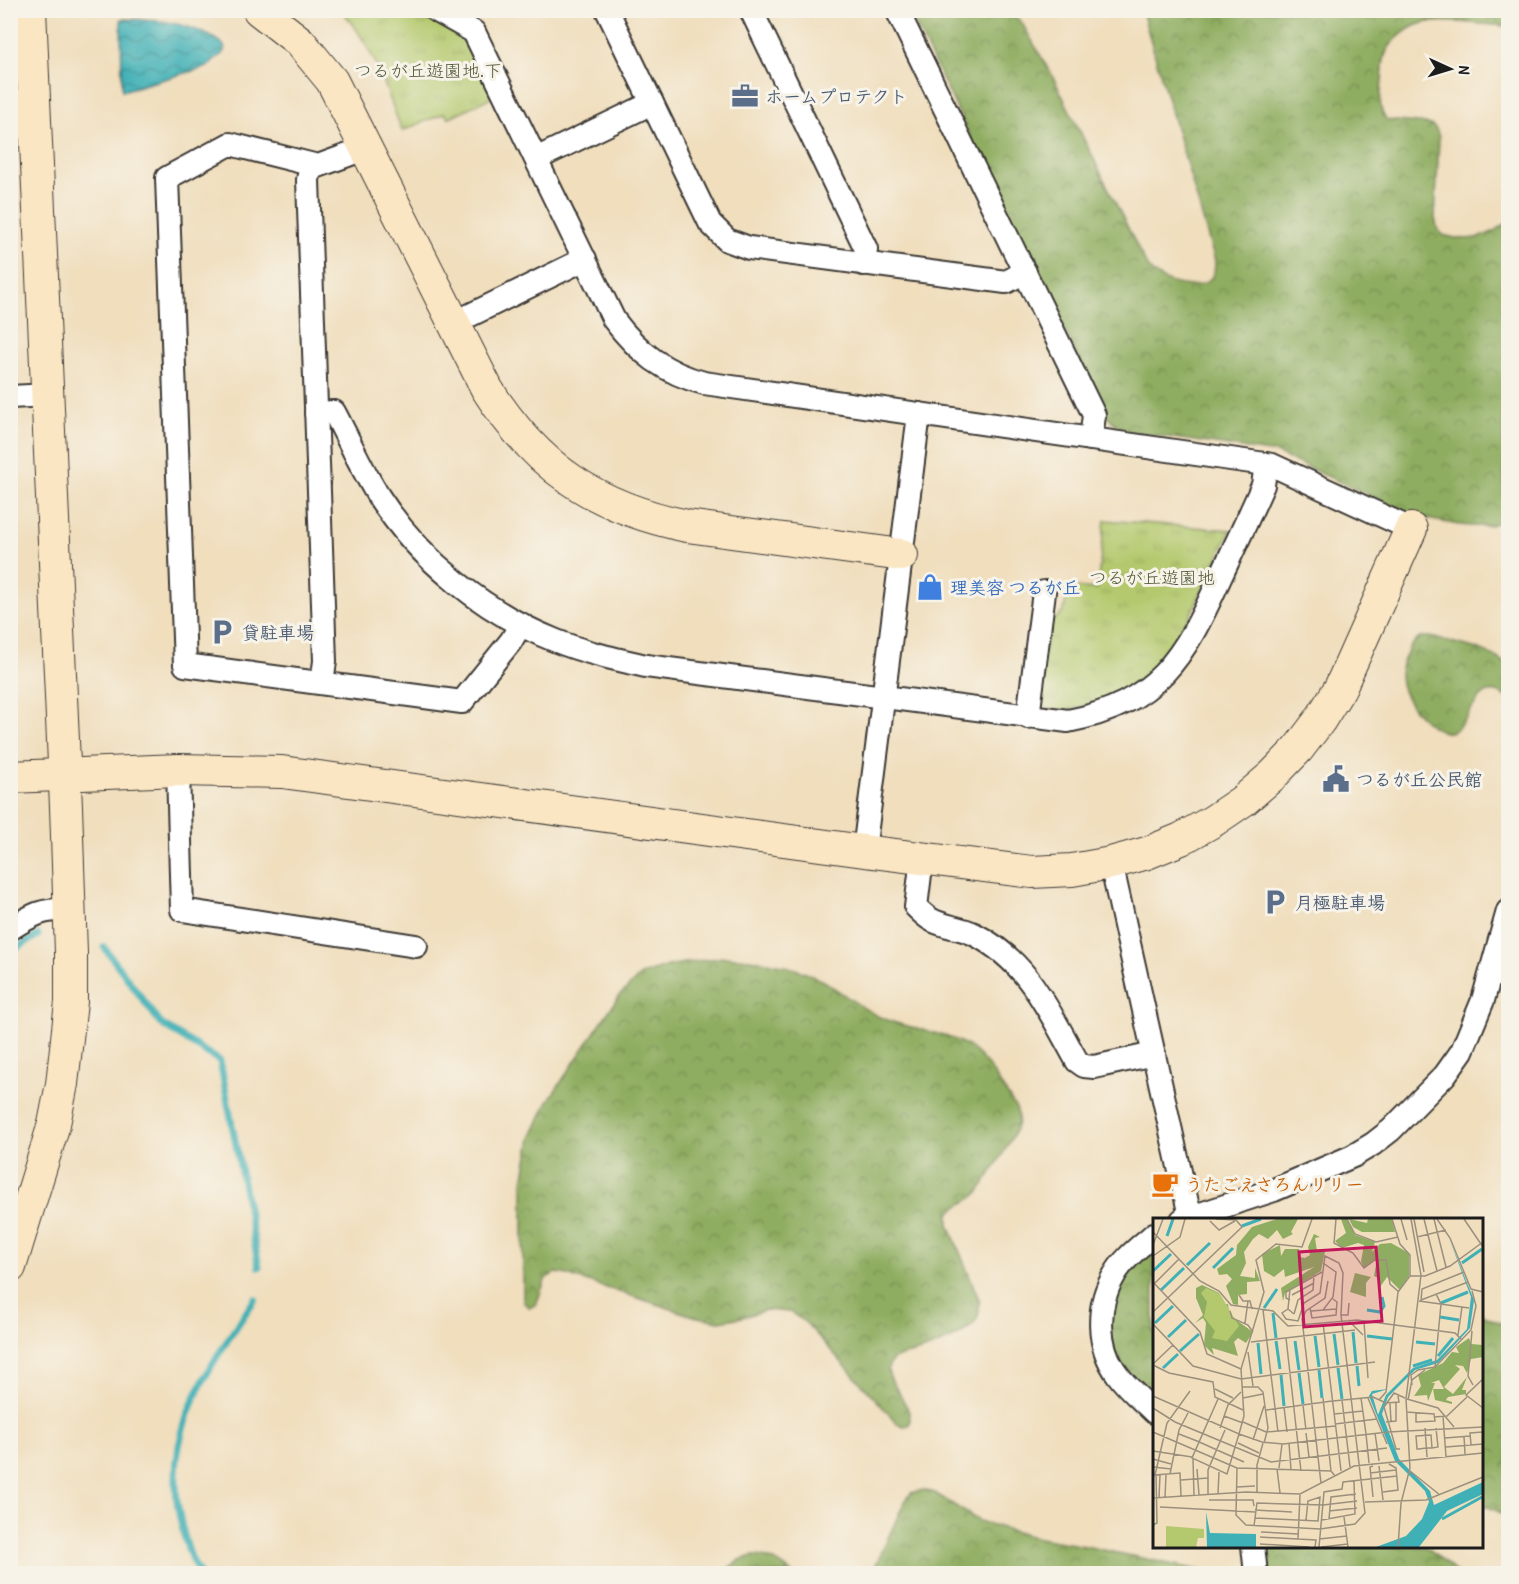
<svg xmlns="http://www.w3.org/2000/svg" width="1519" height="1584" viewBox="0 0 1519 1584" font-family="'Patrick Hand','Klee One',sans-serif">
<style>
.forest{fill:url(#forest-crowns);stroke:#56643e;stroke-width:1.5}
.park{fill:url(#park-tufts);stroke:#687245;stroke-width:1.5}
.water{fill:url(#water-waves);stroke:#2e6669;stroke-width:1.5}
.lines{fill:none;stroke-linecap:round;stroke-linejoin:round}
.stream{stroke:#3fb0b6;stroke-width:7}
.street-casing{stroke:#3c3934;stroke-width:26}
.secondary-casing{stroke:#3c3934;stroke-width:34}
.street{stroke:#fff;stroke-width:22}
.secondary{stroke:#fbe6c4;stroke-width:32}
.labels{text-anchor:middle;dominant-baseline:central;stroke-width:6;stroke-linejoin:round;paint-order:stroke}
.park-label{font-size:18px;fill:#515939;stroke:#f7f3e8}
.service-label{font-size:18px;font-weight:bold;fill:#4e5e75;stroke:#f7f3e8;text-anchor:start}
.shop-label{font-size:18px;font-weight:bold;fill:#366cbe;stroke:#f7f3e8;text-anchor:start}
.food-label{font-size:18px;font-weight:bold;fill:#c56008;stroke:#f7f3e8;text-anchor:start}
.inset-river{fill:none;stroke:#3fb0b6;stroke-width:3}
.inset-road{fill:none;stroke:#9b907d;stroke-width:1.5}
.view{fill:#c2185b;fill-opacity:0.15;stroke:#c2185b;stroke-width:3}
.inset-edge{fill:none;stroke:#1c1c1c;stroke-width:3}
</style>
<defs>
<pattern id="forest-crowns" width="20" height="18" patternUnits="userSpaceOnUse" patternTransform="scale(1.5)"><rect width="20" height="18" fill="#8fad61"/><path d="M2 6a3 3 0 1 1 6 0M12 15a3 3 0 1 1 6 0" fill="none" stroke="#748c4f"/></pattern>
<pattern id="park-tufts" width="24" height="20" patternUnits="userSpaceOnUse" patternTransform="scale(1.5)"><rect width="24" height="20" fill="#b4c96e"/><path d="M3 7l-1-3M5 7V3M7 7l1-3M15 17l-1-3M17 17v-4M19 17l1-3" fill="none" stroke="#9aac5f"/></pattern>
<pattern id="water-waves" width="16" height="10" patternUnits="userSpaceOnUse" patternTransform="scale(1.5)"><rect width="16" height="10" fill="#3fb0b6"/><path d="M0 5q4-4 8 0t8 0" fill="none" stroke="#348e93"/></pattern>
</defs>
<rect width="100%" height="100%" fill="#f7f3e8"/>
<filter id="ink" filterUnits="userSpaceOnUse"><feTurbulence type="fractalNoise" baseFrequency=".0167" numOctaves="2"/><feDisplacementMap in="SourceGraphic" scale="12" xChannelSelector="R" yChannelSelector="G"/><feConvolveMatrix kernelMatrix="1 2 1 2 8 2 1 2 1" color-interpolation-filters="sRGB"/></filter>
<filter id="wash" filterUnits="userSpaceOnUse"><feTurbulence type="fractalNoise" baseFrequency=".008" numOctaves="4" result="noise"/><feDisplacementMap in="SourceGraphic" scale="24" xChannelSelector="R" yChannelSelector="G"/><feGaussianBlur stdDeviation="1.35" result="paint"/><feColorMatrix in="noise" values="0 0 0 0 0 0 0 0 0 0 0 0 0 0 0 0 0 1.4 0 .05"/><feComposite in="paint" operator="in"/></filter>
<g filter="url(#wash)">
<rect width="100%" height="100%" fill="#f0debd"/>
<g class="forest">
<path d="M 909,11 L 1015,11 L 1054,79 L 1146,264 C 1149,268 1152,273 1156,275 C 1170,285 1203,293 1213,275 C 1215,271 1215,265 1215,261 L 1142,11 L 1508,11 L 1508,26 C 1487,25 1439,18 1420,24 C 1409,27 1394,39 1388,49 C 1382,57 1383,71 1382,81 C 1381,94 1377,110 1387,120 L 1428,124 C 1436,127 1438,131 1439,139 L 1435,218 L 1437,228 L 1443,235 C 1469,243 1487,238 1508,222 L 1508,374 L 1504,380 L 1502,387 L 1505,506 C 1504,512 1503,518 1497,522 C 1484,533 1430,520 1413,515 L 1276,453 L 1134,432 C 1118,428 1112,423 1103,409 Z"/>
<path d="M 1422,637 L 1430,637 C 1457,644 1486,648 1508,665 L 1508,698 C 1472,670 1470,742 1442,731 C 1421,723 1400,697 1400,675 C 1400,667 1404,659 1407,653 C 1410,645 1414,641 1422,637 Z"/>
<path d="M 724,957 C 758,959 790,963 821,980 C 843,992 863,1011 887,1020 C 913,1030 944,1031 969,1047 C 989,1061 1002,1088 1016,1108 C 1018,1113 1019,1117 1018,1122 C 1016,1134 984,1187 975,1196 C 966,1203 956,1205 949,1214 L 949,1225 L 979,1300 C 979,1307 980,1316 975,1322 C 965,1335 932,1348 917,1352 C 910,1355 896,1355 891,1362 C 878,1377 917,1405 909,1425 L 903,1426 L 897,1423 L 806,1323 L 790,1312 L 766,1310 L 743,1317 L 719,1321 L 693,1316 L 564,1274 L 555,1273 L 546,1278 L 536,1305 L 529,1307 L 523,1302 L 523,1182 L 531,1138 L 548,1101 L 619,996 L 641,975 L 672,965 Z"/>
<path d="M 1154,1254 L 1154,1403 L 1113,1353 L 1108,1313 L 1125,1274 L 1145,1257 Z"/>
<path d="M 1482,1315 L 1508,1326 L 1508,1516 L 1482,1504 Z"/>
<path d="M 923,1490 L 935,1493 L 979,1521 L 1033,1537 L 1085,1546 L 1212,1573 L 872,1573 L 904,1503 L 911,1493 Z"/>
<path d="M 1260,1547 L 1427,1547 L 1457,1573 L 1262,1573 Z"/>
<path d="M 753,1556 C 770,1556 779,1563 792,1573 L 720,1573 L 742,1559 Z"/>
</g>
<g class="park">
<path d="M 342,11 L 414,11 L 457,33 L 469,47 L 494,96 L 448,118 L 445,113 L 402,131 C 386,89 373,45 342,11 Z"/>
<path d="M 1105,520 L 1231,530 L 1178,641 L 1149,675 L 1110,699 L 1067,711 L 1037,708 L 1048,625 L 1064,611 L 1068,587 L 1097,589 Z"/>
</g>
<path class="water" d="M 121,19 C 151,19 180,21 208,35 C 215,39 223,41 225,49 L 223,53 L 207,67 L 122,91 Z"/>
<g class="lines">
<g class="stream">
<path d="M 104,947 L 161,1024 L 220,1061 L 259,1267"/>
<path d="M 10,952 L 38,935"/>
<path d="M 200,1574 C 190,1560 186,1543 182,1527 C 158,1434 207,1371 255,1299"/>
</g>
</g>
</g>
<g filter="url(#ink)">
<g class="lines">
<defs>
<g id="street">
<path d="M 435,10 L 474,32 L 614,320 C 638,352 665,373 704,383 L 1272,465 L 1411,529"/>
<path d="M 607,10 L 710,223 L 727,240 L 749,248 L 1006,282 L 1025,272"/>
<path d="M 751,10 L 866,249 L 864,264"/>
<path d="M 897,10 L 1094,415 L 1091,439"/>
<path d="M 367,148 L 318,166 L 230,144 L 167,178 L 185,665 L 462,702 L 511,641 L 521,624"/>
<path d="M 536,159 L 652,103"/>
<path d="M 311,165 L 308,180 L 325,661 L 322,683"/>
<path d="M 454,323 L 585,259"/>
<path d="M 10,397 L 49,395"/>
<path d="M 316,413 L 334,412 C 349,440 362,470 379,497 C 420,560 484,612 554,640 C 583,652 615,659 646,666 L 1068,721 C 1157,704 1184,658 1219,580 C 1234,548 1249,517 1263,485 L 1266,464"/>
<path d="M 1028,717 L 1044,592"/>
<path d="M 178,770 L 182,910 L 416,946"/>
<path d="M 864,851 L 919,414"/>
<path d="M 922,858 L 916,907 C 920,911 925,916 930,919 C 943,927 960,927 974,934 C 1029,962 1048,1010 1077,1061 L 1084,1066 L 1094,1067 L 1154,1054"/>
<path d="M 1111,863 L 1190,1216"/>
<path d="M 10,929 C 35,913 41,910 70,909"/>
<path d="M 1182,1220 L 1274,1190 L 1353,1156 L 1373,1144 L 1391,1130 L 1445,1075 L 1462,1051 L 1483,1000 L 1508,911"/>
<path d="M 1154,1234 C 1141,1246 1124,1258 1115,1274 C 1096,1304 1096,1346 1118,1375 C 1128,1389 1142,1400 1154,1412"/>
<path d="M 1253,1546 L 1256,1574"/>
</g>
<g id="secondary">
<path d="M 259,10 L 300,42 L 332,81 L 487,389 C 537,468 595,507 687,526 L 902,555"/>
<path d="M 10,777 L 178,770 L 282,772 L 864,851 L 1032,872 L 1072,870 L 1111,863 L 1147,853 L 1181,839 L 1213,821 L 1244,800 L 1272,776 L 1298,749 L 1320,720 L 1340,688 L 1411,529"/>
<path d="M 10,1267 L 54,1124 L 62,1084 L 71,1002 L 71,953 L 66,807 L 30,10"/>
</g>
</defs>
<use href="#street" class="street-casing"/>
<use href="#secondary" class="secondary-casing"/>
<use href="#street" class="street"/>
<use href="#secondary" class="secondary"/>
</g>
</g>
<defs>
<symbol id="office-bare" viewBox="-9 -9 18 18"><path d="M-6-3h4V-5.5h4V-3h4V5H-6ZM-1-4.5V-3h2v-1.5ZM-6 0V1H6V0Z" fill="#5c6f8a" stroke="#f7f3e8" stroke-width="2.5" paint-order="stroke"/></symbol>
<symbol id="shop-bare" viewBox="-9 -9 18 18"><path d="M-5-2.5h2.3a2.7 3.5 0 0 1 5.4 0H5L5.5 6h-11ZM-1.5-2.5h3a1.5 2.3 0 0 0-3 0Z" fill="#3f7fe0" stroke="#f7f3e8" stroke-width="2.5" paint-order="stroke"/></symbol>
<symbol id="parking-bare" viewBox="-9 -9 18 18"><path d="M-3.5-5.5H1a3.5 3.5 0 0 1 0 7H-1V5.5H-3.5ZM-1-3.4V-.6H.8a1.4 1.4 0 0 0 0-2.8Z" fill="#5c6f8a" stroke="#f7f3e8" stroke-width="2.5" paint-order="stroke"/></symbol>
<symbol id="civic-bare" viewBox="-9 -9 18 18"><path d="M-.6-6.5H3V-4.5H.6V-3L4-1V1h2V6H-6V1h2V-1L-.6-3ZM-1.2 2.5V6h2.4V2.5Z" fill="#5c6f8a" stroke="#f7f3e8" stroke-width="2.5" paint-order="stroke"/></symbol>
<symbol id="cafe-bare" viewBox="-9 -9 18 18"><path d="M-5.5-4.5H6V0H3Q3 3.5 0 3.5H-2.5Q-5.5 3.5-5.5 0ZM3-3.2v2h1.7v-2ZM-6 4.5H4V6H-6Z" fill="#e8710a" stroke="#f7f3e8" stroke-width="2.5" paint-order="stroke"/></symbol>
</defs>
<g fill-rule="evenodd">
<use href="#office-bare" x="726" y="77" width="38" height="38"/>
<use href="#shop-bare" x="911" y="568" width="38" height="38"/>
<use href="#parking-bare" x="203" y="613" width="38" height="38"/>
<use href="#civic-bare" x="1317" y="760" width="38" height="38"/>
<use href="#parking-bare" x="1256" y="883" width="38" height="38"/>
<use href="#cafe-bare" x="1146" y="1165" width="38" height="38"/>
</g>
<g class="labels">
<g class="park-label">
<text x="428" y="70">つるが丘遊園地.下</text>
<text x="1152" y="577">つるが丘遊園地</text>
</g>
<g class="service-label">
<text x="765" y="96">ホームプロテクト</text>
<text x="242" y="632">貸駐車場</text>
<text x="1356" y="779">つるが丘公民館</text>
<text x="1295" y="902">月極駐車場</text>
</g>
<g class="shop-label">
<text x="950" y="587">理美容 つるが丘</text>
</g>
<g class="food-label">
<text x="1185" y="1184">うたごえさろんリリー</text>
</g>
</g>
<g transform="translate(1153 1218)">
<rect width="330" height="330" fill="#f0debd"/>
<path d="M 124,1 L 145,1 L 138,14 L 140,16 L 130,21 L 124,12 L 115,21 L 106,16 L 100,21 L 91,34 L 93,45 L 87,58 L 102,60 L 102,50 L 107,63 L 94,64 L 94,76 L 85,77 L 85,87 L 80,86 L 73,68 L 79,61 L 74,56 L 66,57 L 64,51 L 83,37 L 84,27 L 99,9 ZM 188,1 L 194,1 L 202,17 L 222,24 L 219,34 L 227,26 L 238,25 L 256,35 L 256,58 L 247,72 L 234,59 L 227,69 L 225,67 L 227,61 L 221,58 L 224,41 L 211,50 L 208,43 L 211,27 L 205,25 L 189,30 L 182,23 L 193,15 ZM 196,1 L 214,5 L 215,1 L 239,1 L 242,14 L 209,14 L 200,9 ZM 161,16 L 167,19 L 162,20 L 164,33 L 172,34 L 168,53 L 132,75 L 130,83 L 128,70 L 161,49 L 132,59 L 131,51 L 121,59 L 111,53 L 109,36 L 127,27 L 128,38 L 132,31 L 146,31 L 147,39 L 152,40 L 157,37 L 155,29 ZM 202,55 L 218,59 L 213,65 L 213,79 L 197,74 ZM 49,67 L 66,75 L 70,87 L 75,86 L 76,97 L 100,114 L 93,125 L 85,120 L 81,124 L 85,138 L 59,130 L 61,137 L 51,127 L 53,105 L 50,100 L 42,105 L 50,97 L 43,80 L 43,70 ZM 316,120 L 318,126 L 330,127 L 330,139 L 318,141 L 314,155 L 310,148 L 302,147 L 307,151 L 291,169 L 300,176 L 314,159 L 309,172 L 313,172 L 313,176 L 295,179 L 293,182 L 299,184 L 299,186 L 282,182 L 280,171 L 291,171 L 286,162 L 278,165 L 282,165 L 275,183 L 274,177 L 261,178 L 268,168 L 265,157 L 290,145 L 299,134 L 306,135 L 303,129 Z" fill="#8fad61"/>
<path d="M 53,70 L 67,76 L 86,108 L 74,123 L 59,120 L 62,113 L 51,99 L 54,84 L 48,75 Z" fill="#b4c96e"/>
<path d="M 13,308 L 51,311 L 51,320 L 45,320 L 43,329 L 13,329 Z" fill="#b4c96e"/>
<path d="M 296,20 L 321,82 L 317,110 L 285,145 L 262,152 L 235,179 L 229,196 L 246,241 L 277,273 L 281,287 L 330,264 L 330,276 L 294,293 L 266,329 L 223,329 L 253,318 L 269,301 L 276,284 L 272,273 L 242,243 L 216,178 L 219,173 L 235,171 L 253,151 L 235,171 L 219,176 L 225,197 L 233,177 L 260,150 L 284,142 L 314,111 L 318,79 ZM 53,294 L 57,315 L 103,316 L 103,329 L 54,329 Z" fill="#3fb0b6"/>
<path class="inset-river" d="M 89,8 L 108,1M 14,18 L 20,1M 309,45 L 329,31M 34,47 L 57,25M 60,50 L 80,30M 0,53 L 18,36M 8,72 L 31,50M 288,85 L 315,74M 111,90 L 124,71M 214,92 L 227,94 L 231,88 L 229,79M 120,95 L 123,120M 287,99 L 306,102M 2,105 L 20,88M 200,114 L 203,145M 181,116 L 185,147M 162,118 L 166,149M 214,118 L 239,121M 15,119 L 33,102M 123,123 L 127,151M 142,123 L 146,152M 263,124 L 282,126M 105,125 L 108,156M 27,133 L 46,116M 285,138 L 300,120M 204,148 L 206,168M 260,148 L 279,142M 10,150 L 25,136M 185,150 L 189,181M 166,152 L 169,180M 146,155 L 150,186M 128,157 L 131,188M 289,301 L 329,279"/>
<path class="inset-road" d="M 183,1 L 181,25 L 200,35 L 211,50 L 222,42 L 233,42 L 237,66 L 246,74M 194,1 L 202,16 L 223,24 L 245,19M 248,1 L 254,22M 261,1 L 271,54M 271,1 L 284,53M 281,1 L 293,49M 284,1 L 297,20 L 318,71 L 330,74M 311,1 L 330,29M 57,3 L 66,12 L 82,3M 0,14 L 47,63 L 66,73 L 78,87 L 120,93 L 135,108 L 204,102 L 302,115 L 308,121M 264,19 L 293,12M 0,27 L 10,1M 0,38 L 27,19 L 32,1M 170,45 L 183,54 L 180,79 L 170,92M 257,58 L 272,58 L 297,48 L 330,24M 0,64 L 47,114 L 54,136 L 88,151M 1,66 L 26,41M 137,71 L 135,91 L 141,96M 86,77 L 90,83 L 97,83 L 99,91M 139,77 L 161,65M 137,82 L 133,80 L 133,74 L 169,54M 268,82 L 315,64M 266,83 L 316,90M 268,83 L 269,71 L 311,54M 157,90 L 159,100 L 183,97 L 184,84 L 180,81M 110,92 L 125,214M 77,93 L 79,100 L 95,107 L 100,114M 158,93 L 183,91M 0,94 L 89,9 L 83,2 L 63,1M 141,96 L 145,82 L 160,72 L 161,57M 188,97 L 195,97 L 196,85M 195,102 L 210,117M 211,104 L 215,160M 92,105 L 95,83M 170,105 L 184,219M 0,106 L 40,148 L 88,161 L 222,144M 319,113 L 315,158 L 320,167M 305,117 L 309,89M 133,120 L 148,253M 98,124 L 202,112M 95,134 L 100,168M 0,146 L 20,127M 0,147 L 16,155 L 60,164 L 62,179 L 90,192M 282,149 L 288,86 L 283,76M 330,161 L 313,177 L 330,190M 259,167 L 258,157 L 265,152 L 282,149 L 318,112 L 323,88 L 319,73M 89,169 L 105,169 L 110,174 L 115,210 L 111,225M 62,171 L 80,180M 0,178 L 86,216 L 91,198 L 88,151 L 111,74 L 103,42 L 123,26 L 149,29 L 159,1M 90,180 L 110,176M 170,180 L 178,253M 208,180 L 213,216M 215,180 L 234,226M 65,181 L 39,240 L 74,256 L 86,216 L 109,224 L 130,226 L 235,214 L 330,209M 254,181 L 285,190 L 301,209M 189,182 L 197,249M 226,182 L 233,174 L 245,74 L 257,58 L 257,37 L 247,26 L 239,1M 255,182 L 259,162 L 272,152M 180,183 L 220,179 L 233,185 L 246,184 L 245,178M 237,185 L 238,204M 150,187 L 153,212M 131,189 L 134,214M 0,190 L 22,204 L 118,244 L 234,230M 113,192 L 179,183M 253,194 L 281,196 L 282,203 L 263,204 L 263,195M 181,196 L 210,193M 71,198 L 90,205M 290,198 L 293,239M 281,199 L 294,198 L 314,179M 90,204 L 113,214 L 183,208M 233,204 L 243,203 L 243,184M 182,206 L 224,201M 67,210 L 75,187 L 88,174M 272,210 L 274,239M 0,214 L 84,250 L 178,253 L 182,258M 153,215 L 156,239M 222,215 L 226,243M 26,216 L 44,223M 213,216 L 216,245M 311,218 L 312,236M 184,219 L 188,253M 292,220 L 317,218M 100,222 L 111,188M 44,223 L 91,244M 85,225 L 106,235M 136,225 L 138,252M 318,227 L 317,215 L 330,214M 293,229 L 330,226M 279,230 L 278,217 L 263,218 L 264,231 L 266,231 L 273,230 L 279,230 L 285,229 L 283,210M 247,231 L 243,231 L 231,189 L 241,175 L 252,180M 0,233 L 39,239M 0,241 L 18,246M 40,241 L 41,278M 220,248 L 217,249 L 220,279M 226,248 L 230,282M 0,249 L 18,251M 84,250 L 83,297 L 93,307 L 167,311 L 202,306 L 212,295 L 188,97 L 190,55 L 186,45 L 172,38 L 167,75 L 151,85 L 145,103 L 133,101 L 129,95 L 135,91M 126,250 L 129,226M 44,251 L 46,277M 124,251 L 127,275M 257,253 L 287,277M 217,255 L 243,252M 17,256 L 26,212 L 35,195M 1,257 L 27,255 L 28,278M 2,257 L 14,205 L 37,173M 28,262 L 55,260M 168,265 L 149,101 L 153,93 L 172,80 L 175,63M 84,269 L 102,268M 104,274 L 104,247 L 110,225M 230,274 L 245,272 L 243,250 L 236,246M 55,276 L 55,252 L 72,212M 65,276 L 66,254M 12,279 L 13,257M 0,280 L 93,274 L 147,276 L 201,248 L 330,235M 6,280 L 7,257M 56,282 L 100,282 L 101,288M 212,284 L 273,282 L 330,259M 7,289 L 102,294M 102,292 L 139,294M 176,293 L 204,290M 191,299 L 195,329M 102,300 L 165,303 L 167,279 L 155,283 L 153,302M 176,301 L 178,279 L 203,276M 169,302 L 202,296 L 201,263M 0,307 L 4,305 L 3,257M 101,308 L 104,285 L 170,287 L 204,283M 108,314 L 145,316M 107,319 L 163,322 L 162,329M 145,321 L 147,277M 166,321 L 194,318M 107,326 L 156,329M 166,329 L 171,274 L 189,271 L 190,264 L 244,258M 168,329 L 195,326M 245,329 L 248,285 L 257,250 L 253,181 L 268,57 L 258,1"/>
<path class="view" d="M 223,29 L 229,103 L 151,109 L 146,34 Z"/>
<rect width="330" height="330" class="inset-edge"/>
</g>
<rect width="1519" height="1584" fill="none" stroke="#f7f3e8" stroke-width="36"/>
<g transform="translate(1450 69) rotate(94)" stroke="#f7f3e8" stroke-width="4.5" paint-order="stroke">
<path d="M0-4.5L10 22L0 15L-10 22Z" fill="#1c1c1c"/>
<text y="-9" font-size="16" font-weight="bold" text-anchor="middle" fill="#1c1c1c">N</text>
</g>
</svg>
